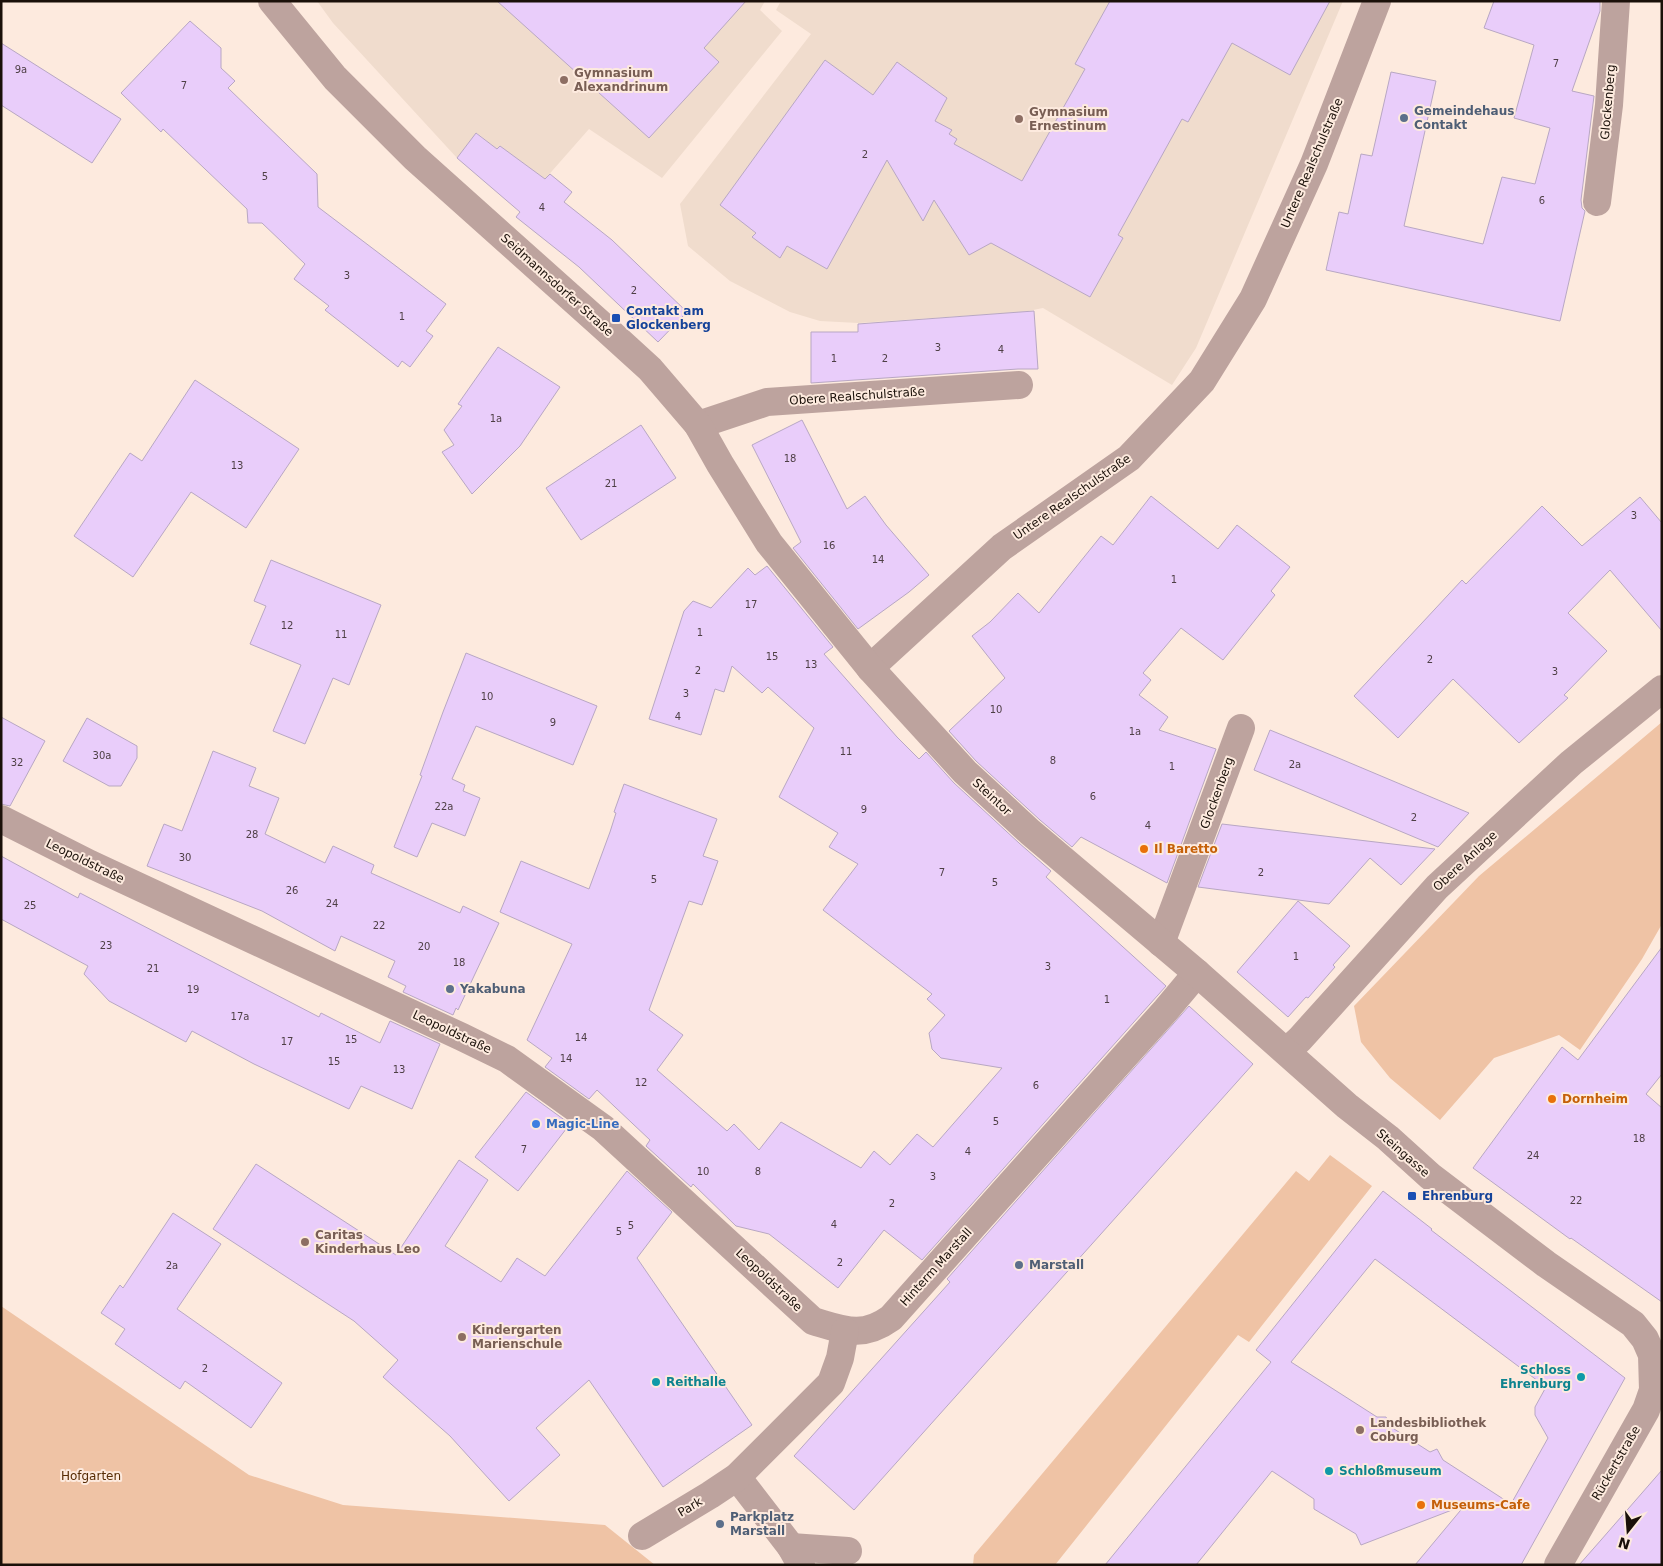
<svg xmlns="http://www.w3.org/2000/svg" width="1663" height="1566" viewBox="0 0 1663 1566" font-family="'DejaVu Sans',sans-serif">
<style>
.education{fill:#f0dccd}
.green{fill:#efc3a5}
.building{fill:#e9cdfa;stroke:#b8a7c3;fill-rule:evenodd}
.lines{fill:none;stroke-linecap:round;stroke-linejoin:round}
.minor{stroke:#bda39e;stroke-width:28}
.tertiary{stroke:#bda39e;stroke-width:28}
.education-dot{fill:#8d6e63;stroke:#fdeade;stroke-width:2}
.service-dot{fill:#5c6f8a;stroke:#fdeade;stroke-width:2}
.transit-dot{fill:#1a4fb4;stroke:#fdeade;stroke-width:2}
.food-dot{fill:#e8710a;stroke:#fdeade;stroke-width:2}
.shop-dot{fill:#3f7fe0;stroke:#fdeade;stroke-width:2}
.culture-dot{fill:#0f9aa8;stroke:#fdeade;stroke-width:2}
.labels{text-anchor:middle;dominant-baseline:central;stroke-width:4;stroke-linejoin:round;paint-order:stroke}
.number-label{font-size:10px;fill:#4e3f45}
.education-label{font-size:12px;font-weight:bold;fill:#785e54;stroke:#fdeade;text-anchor:start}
.street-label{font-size:12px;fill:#1a1009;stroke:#fdeade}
.service-label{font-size:12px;font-weight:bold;fill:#4e5e75;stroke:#fdeade;text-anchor:start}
.transit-label{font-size:12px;font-weight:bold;fill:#164399;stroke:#fdeade;text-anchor:start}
.food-label{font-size:12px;font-weight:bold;fill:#c56008;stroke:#fdeade;text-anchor:start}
.shop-label{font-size:12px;font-weight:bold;fill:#366cbe;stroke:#fdeade;text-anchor:start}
.culture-label{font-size:12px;font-weight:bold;fill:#0d838f;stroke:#fdeade;text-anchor:start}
.park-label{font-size:12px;fill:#572c05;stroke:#fdeade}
</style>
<rect width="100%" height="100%" fill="#fdeade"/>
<g class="education">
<path d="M 317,1 L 765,1 L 760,10 L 782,31 L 662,178 L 589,129 L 545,179 L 500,146 L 497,149 L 477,133 L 457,158 L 333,23 Z"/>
<path d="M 781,1 L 1343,1 L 1196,348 L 1172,385 L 1043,308 L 1023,312 L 858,323 L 820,321 L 790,312 L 730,281 L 688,246 L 680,204 L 811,34 L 776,10 Z"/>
</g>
<g class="green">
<path d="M 1662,722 L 1662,924 L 1642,959 L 1580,1050 L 1559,1035 L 1494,1058 L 1440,1120 L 1390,1078 L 1361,1042 L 1354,1006 L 1479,876 Z"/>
<path d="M 1330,1155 L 1372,1186 L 1249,1342 L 1238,1335 L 1055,1565 L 973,1565 L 974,1555 L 1296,1171 L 1309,1181 Z"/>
<path d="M 1,1306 L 249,1475 L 343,1505 L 605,1525 L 655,1565 L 1,1565 Z"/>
</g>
<g class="building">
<path d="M 497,1 L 746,1 L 704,48 L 719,62 L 649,138 Z"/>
<path d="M 1110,1 L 1330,1 L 1290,75 L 1232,43 L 1188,122 L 1182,119 L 1118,235 L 1123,238 L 1090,297 L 991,243 L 969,255 L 934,200 L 923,221 L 887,160 L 827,269 L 787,246 L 780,258 L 752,237 L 756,233 L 720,205 L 825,60 L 873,95 L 897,62 L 947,98 L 935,121 L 952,130 L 949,134 L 957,139 L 954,144 L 1022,181 L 1085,69 L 1075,64 Z"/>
<path d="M 1494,1 L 1600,1 L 1600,11 L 1572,91 L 1594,96 L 1581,200 L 1582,208 L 1585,211 L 1560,321 L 1326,270 L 1339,212 L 1348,214 L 1361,154 L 1372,156 L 1391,72 L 1436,81 L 1404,226 L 1483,244 L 1502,177 L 1535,184 L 1550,128 L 1514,118 L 1534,45 L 1484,28 Z"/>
<path d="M 190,21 L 221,48 L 221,68 L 235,81 L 228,88 L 317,174 L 318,207 L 446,304 L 426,331 L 433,336 L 410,367 L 402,361 L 398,367 L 325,310 L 329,306 L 294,279 L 305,264 L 262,223 L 248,223 L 247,209 L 163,129 L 161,132 L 121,93 Z"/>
<path d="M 1,43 L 121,119 L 92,163 L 1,105 Z"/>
<path d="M 476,133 L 497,149 L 500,146 L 545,179 L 550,174 L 572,192 L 564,202 L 612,240 L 687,312 L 658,342 L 579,267 L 516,217 L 520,212 L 457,158 Z"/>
<path d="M 1034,311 L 1038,369 L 1018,369 L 811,383 L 811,332 L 858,332 L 858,324 Z"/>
<path d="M 498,347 L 560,387 L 520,446 L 472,494 L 442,452 L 454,445 L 444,430 L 462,406 L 458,404 Z"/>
<path d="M 195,380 L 299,449 L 246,528 L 191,492 L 133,577 L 74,536 L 130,453 L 142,461 Z"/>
<path d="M 802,420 L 847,509 L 865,496 L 886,525 L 929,575 L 909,592 L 858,629 L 793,548 L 801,542 L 752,445 Z"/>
<path d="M 641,425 L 676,478 L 581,540 L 546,488 Z"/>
<path d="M 1151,496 L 1218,549 L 1237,525 L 1290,567 L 1271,591 L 1275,595 L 1223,660 L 1181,628 L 1143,673 L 1151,680 L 1139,695 L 1168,717 L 1159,730 L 1216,749 L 1167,883 L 1081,837 L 1072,847 L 1040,820 L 976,761 L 949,731 L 1005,678 L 972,636 L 990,622 L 1018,593 L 1039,613 L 1101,536 L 1113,545 Z"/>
<path d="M 1640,497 L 1662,523 L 1662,631 L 1610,570 L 1568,613 L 1607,651 L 1564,695 L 1568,698 L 1519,743 L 1453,679 L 1398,738 L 1354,696 L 1462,580 L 1466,584 L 1542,506 L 1582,546 Z"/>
<path d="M 271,560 L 381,605 L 349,685 L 333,678 L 305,744 L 273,731 L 301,665 L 250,644 L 266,606 L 254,601 Z"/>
<path d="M 767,566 L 833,647 L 824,654 L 897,737 L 919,759 L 926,752 L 954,783 L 1019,843 L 1051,871 L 1046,877 L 1166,986 L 922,1260 L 884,1230 L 838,1288 L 769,1234 L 736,1226 L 693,1184 L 691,1187 L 646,1146 L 650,1140 L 597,1090 L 589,1099 L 545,1067 L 552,1058 L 527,1040 L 572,944 L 500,912 L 521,861 L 589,889 L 610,832 L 616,813 L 614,812 L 624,784 L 717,819 L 703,856 L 718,861 L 702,905 L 689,901 L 649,1010 L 683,1035 L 657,1070 L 727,1131 L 734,1124 L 759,1150 L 781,1122 L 861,1168 L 874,1151 L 890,1165 L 917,1134 L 933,1147 L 1002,1068 L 941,1058 L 932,1049 L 929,1033 L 945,1015 L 927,999 L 932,994 L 823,910 L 858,864 L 829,847 L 838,833 L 779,797 L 814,728 L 768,687 L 762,693 L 732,666 L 724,692 L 715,689 L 701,735 L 649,719 L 684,611 L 693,601 L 711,608 L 748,568 L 755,575 Z"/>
<path d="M 466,653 L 597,706 L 573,765 L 476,726 L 452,779 L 465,785 L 463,791 L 480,798 L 465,836 L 432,823 L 417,857 L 394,847 L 422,776 L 420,775 L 443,712 Z"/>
<path d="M 1,717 L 45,741 L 10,806 L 1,804 Z"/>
<path d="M 87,718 L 137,746 L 137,758 L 121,786 L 109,786 L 63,761 Z"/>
<path d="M 1270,730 L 1336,757 L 1469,813 L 1438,847 L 1254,770 Z"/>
<path d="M 213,751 L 256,768 L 249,786 L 279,798 L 265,834 L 325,863 L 333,846 L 374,865 L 371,873 L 460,913 L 463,906 L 499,923 L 458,1010 L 456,1008 L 453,1015 L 403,992 L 406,986 L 388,977 L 395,961 L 341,936 L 335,951 L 262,911 L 147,866 L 164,824 L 182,831 Z"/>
<path d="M 1222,824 L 1350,839 L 1435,849 L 1401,885 L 1370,858 L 1329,904 L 1198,887 Z"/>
<path d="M 1,856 L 78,898 L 80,893 L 319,1017 L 321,1013 L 380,1043 L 390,1021 L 440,1044 L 412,1109 L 361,1086 L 349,1109 L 254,1064 L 192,1031 L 186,1042 L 109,1001 L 84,974 L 88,966 L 1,919 Z"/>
<path d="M 1298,901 L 1350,946 L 1333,965 L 1335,967 L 1308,998 L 1306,997 L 1288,1017 L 1237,972 Z"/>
<path d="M 1662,947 L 1662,1074 L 1646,1094 L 1662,1108 L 1662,1302 L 1571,1238 L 1570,1239 L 1473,1168 L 1562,1047 L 1578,1060 Z"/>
<path d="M 1189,1006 L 1253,1064 L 854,1510 L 794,1456 L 950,1282 L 947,1279 Z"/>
<path d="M 526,1092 L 570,1124 L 518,1191 L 475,1157 Z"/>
<path d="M 459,1160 L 488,1180 L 445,1246 L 501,1282 L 517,1258 L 545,1276 L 627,1171 L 672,1212 L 637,1258 L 752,1425 L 663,1487 L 589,1380 L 536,1428 L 560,1455 L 509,1501 L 450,1436 L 383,1377 L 398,1360 L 354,1321 L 213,1229 L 256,1164 L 396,1255 Z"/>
<path d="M 1383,1191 L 1432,1229 L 1431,1230 L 1625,1378 L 1521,1565 L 1415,1565 L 1465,1505 L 1361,1545 L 1356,1534 L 1314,1509 L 1314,1499 L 1272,1471 L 1196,1565 L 1105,1565 L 1271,1362 L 1256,1350 ZM 1375,1259 L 1546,1387 L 1535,1407 L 1535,1415 L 1548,1438 L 1511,1504 L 1443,1460 L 1437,1449 L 1430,1452 L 1391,1427 L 1386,1417 L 1377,1417 L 1291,1362 Z"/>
<path d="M 173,1213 L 221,1244 L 177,1309 L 282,1383 L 251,1428 L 185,1381 L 180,1389 L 115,1344 L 125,1329 L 101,1313 L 120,1285 L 123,1288 Z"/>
<path d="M 1662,1470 L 1662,1565 L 1579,1565 L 1601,1540 Z"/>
</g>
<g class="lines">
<g class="minor">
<path d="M 1597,202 L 1609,105 L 1616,1"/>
<path d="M 698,425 L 767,402 L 1019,385"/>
<path d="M 870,668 L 1002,547 L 1129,458 L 1202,381 L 1253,299 L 1314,164 L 1377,1"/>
<path d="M 1,819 L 90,864 L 462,1037 L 507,1059 L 603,1128 L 813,1321 C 844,1330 862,1339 891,1318 L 1166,1010 L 1197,973"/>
<path d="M 1161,943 L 1241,728"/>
<path d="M 1287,1051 L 1300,1039 L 1437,887 L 1571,763 L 1662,689"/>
<path d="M 737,1477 L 791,1547 L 801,1565"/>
<path d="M 642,1536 L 710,1495 L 737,1477 L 831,1383 L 840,1358 L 845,1331"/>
<path d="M 791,1547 L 848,1551"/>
</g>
<path class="tertiary" d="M 272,1 L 335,78 L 415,158 L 605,328 L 650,369 L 698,425 L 720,464 L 769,543 L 870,668 L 965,772 L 1030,832 L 1197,973 L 1347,1106 L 1388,1138 L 1430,1176 L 1546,1264 L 1633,1324 L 1645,1339 L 1652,1355 L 1653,1390 L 1646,1410 L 1558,1565"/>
</g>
<g class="education-dot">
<circle cx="564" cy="80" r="5"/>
<circle cx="1019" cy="119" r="5"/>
<circle cx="305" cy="1242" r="5"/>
<circle cx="462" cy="1337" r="5"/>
<circle cx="1360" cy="1430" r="5"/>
</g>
<g class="service-dot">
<circle cx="1404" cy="118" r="5"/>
<circle cx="450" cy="989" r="5"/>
<circle cx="1019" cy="1265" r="5"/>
<circle cx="720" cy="1524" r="5"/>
</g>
<g class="transit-dot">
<rect x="611" y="313" width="10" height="10" rx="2.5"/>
<rect x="1407" y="1191" width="10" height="10" rx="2.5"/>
</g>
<g class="food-dot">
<circle cx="1144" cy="849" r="5"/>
<circle cx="1552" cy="1099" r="5"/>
<circle cx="1421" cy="1505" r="5"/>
</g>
<circle class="shop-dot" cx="536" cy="1124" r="5"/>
<g class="culture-dot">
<circle cx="1581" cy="1377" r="5"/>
<circle cx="656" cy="1382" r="5"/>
<circle cx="1329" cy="1471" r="5"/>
</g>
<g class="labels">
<g class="number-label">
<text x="1556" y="63">7</text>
<text x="21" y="69">9a</text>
<text x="184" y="85">7</text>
<text x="865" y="154">2</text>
<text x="265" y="176">5</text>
<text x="1542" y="200">6</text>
<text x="542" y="207">4</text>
<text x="347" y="275">3</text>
<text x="634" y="290">2</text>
<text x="402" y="316">1</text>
<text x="938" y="347">3</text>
<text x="1001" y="349">4</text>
<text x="834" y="358">1</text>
<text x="885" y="358">2</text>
<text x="496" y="418">1a</text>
<text x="790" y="458">18</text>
<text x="237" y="465">13</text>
<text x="611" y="483">21</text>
<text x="1634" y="515">3</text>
<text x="829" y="545">16</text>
<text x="878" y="559">14</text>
<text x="1174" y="579">1</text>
<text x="751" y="604">17</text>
<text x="287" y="625">12</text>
<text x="700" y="632">1</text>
<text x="341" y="634">11</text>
<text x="772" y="656">15</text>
<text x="1430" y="659">2</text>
<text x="811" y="664">13</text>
<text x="698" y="670">2</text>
<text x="1555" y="671">3</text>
<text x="686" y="693">3</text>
<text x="487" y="696">10</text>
<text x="996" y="709">10</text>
<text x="678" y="716">4</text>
<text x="553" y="722">9</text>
<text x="1135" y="731">1a</text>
<text x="846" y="751">11</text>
<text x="102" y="755">30a</text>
<text x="1053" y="760">8</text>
<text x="17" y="762">32</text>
<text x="1295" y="764">2a</text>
<text x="1172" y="766">1</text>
<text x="1093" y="796">6</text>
<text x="444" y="806">22a</text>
<text x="864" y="809">9</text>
<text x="1414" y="817">2</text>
<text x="1148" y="825">4</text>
<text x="252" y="834">28</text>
<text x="185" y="857">30</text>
<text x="942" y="872">7</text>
<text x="1261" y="872">2</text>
<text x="654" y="879">5</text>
<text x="995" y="882">5</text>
<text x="292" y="890">26</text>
<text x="332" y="903">24</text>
<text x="30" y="905">25</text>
<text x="379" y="925">22</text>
<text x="106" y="945">23</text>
<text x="424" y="946">20</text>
<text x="1296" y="956">1</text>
<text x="459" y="962">18</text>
<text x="1048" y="966">3</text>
<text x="153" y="968">21</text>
<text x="193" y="989">19</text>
<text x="1107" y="999">1</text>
<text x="240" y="1016">17a</text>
<text x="581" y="1037">14</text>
<text x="351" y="1039">15</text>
<text x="287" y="1041">17</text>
<text x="566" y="1058">14</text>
<text x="334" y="1061">15</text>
<text x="399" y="1069">13</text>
<text x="641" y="1082">12</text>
<text x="1036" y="1085">6</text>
<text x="996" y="1121">5</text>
<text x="1639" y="1138">18</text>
<text x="524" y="1149">7</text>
<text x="968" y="1151">4</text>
<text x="1533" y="1155">24</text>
<text x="703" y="1171">10</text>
<text x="758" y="1171">8</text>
<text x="933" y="1176">3</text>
<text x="1576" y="1200">22</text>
<text x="892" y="1203">2</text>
<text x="834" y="1224">4</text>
<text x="631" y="1225">5</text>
<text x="619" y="1231">5</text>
<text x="840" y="1262">2</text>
<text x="172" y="1265">2a</text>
<text x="205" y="1368">2</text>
</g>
<g class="education-label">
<text x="574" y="73">Gymnasium<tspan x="574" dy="14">Alexandrinum</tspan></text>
<text x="1029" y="112">Gymnasium<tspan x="1029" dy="14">Ernestinum</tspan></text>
<text x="315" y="1235">Caritas<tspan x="315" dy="14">Kinderhaus Leo</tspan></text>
<text x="472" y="1330">Kindergarten<tspan x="472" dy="14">Marienschule</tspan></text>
<text x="1370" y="1423">Landesbibliothek<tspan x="1370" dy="14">Coburg</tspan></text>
</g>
<g class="street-label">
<text transform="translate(1608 102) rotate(-85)">Glockenberg</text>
<text transform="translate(1312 163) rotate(-67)">Untere Realschulstraße</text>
<text transform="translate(557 285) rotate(42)">Seidmannsdorfer Straße</text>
<text transform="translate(857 396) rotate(-4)">Obere Realschulstraße</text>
<text transform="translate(1072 497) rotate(-35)">Untere Realschulstraße</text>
<text transform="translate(1217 793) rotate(-70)">Glockenberg</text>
<text transform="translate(992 797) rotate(43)">Steintor</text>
<text transform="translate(85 861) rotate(26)">Leopoldstraße</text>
<text transform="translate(1465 861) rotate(-43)">Obere Anlage</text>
<text transform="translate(452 1032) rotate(25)">Leopoldstraße</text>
<text transform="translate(1403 1153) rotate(41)">Steingasse</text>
<text transform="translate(936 1267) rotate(-48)">Hinterm Marstall</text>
<text transform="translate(769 1280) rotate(43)">Leopoldstraße</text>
<text transform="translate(1616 1463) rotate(-60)">Rückertstraße</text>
<text transform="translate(690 1507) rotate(-31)">Park</text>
</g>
<g class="service-label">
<text x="1414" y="111">Gemeindehaus<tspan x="1414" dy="14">Contakt</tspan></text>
<text x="460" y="989">Yakabuna</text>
<text x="1029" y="1265">Marstall</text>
<text x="730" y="1517">Parkplatz<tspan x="730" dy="14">Marstall</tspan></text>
</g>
<g class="transit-label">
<text x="626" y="311">Contakt am<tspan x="626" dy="14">Glockenberg</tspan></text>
<text x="1422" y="1196">Ehrenburg</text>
</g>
<g class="food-label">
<text x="1154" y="849">Il Baretto</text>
<text x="1562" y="1099">Dornheim</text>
<text x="1431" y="1505">Museums-Cafe</text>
</g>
<g class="shop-label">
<text x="546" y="1124">Magic-Line</text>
</g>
<g class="culture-label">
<text x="1571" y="1370" text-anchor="end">Schloss<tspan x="1571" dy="14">Ehrenburg</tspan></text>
<text x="666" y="1382">Reithalle</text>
<text x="1339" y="1471">Schloßmuseum</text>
</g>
<g class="park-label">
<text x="91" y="1476">Hofgarten</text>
</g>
</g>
<rect width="1663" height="1566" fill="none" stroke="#1a1009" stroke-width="5"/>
<g transform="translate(1628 1531) rotate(197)" stroke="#fdeade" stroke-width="4" paint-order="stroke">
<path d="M0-4L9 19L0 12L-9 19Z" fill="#1a1009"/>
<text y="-8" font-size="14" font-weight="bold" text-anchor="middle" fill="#1a1009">N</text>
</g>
</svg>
